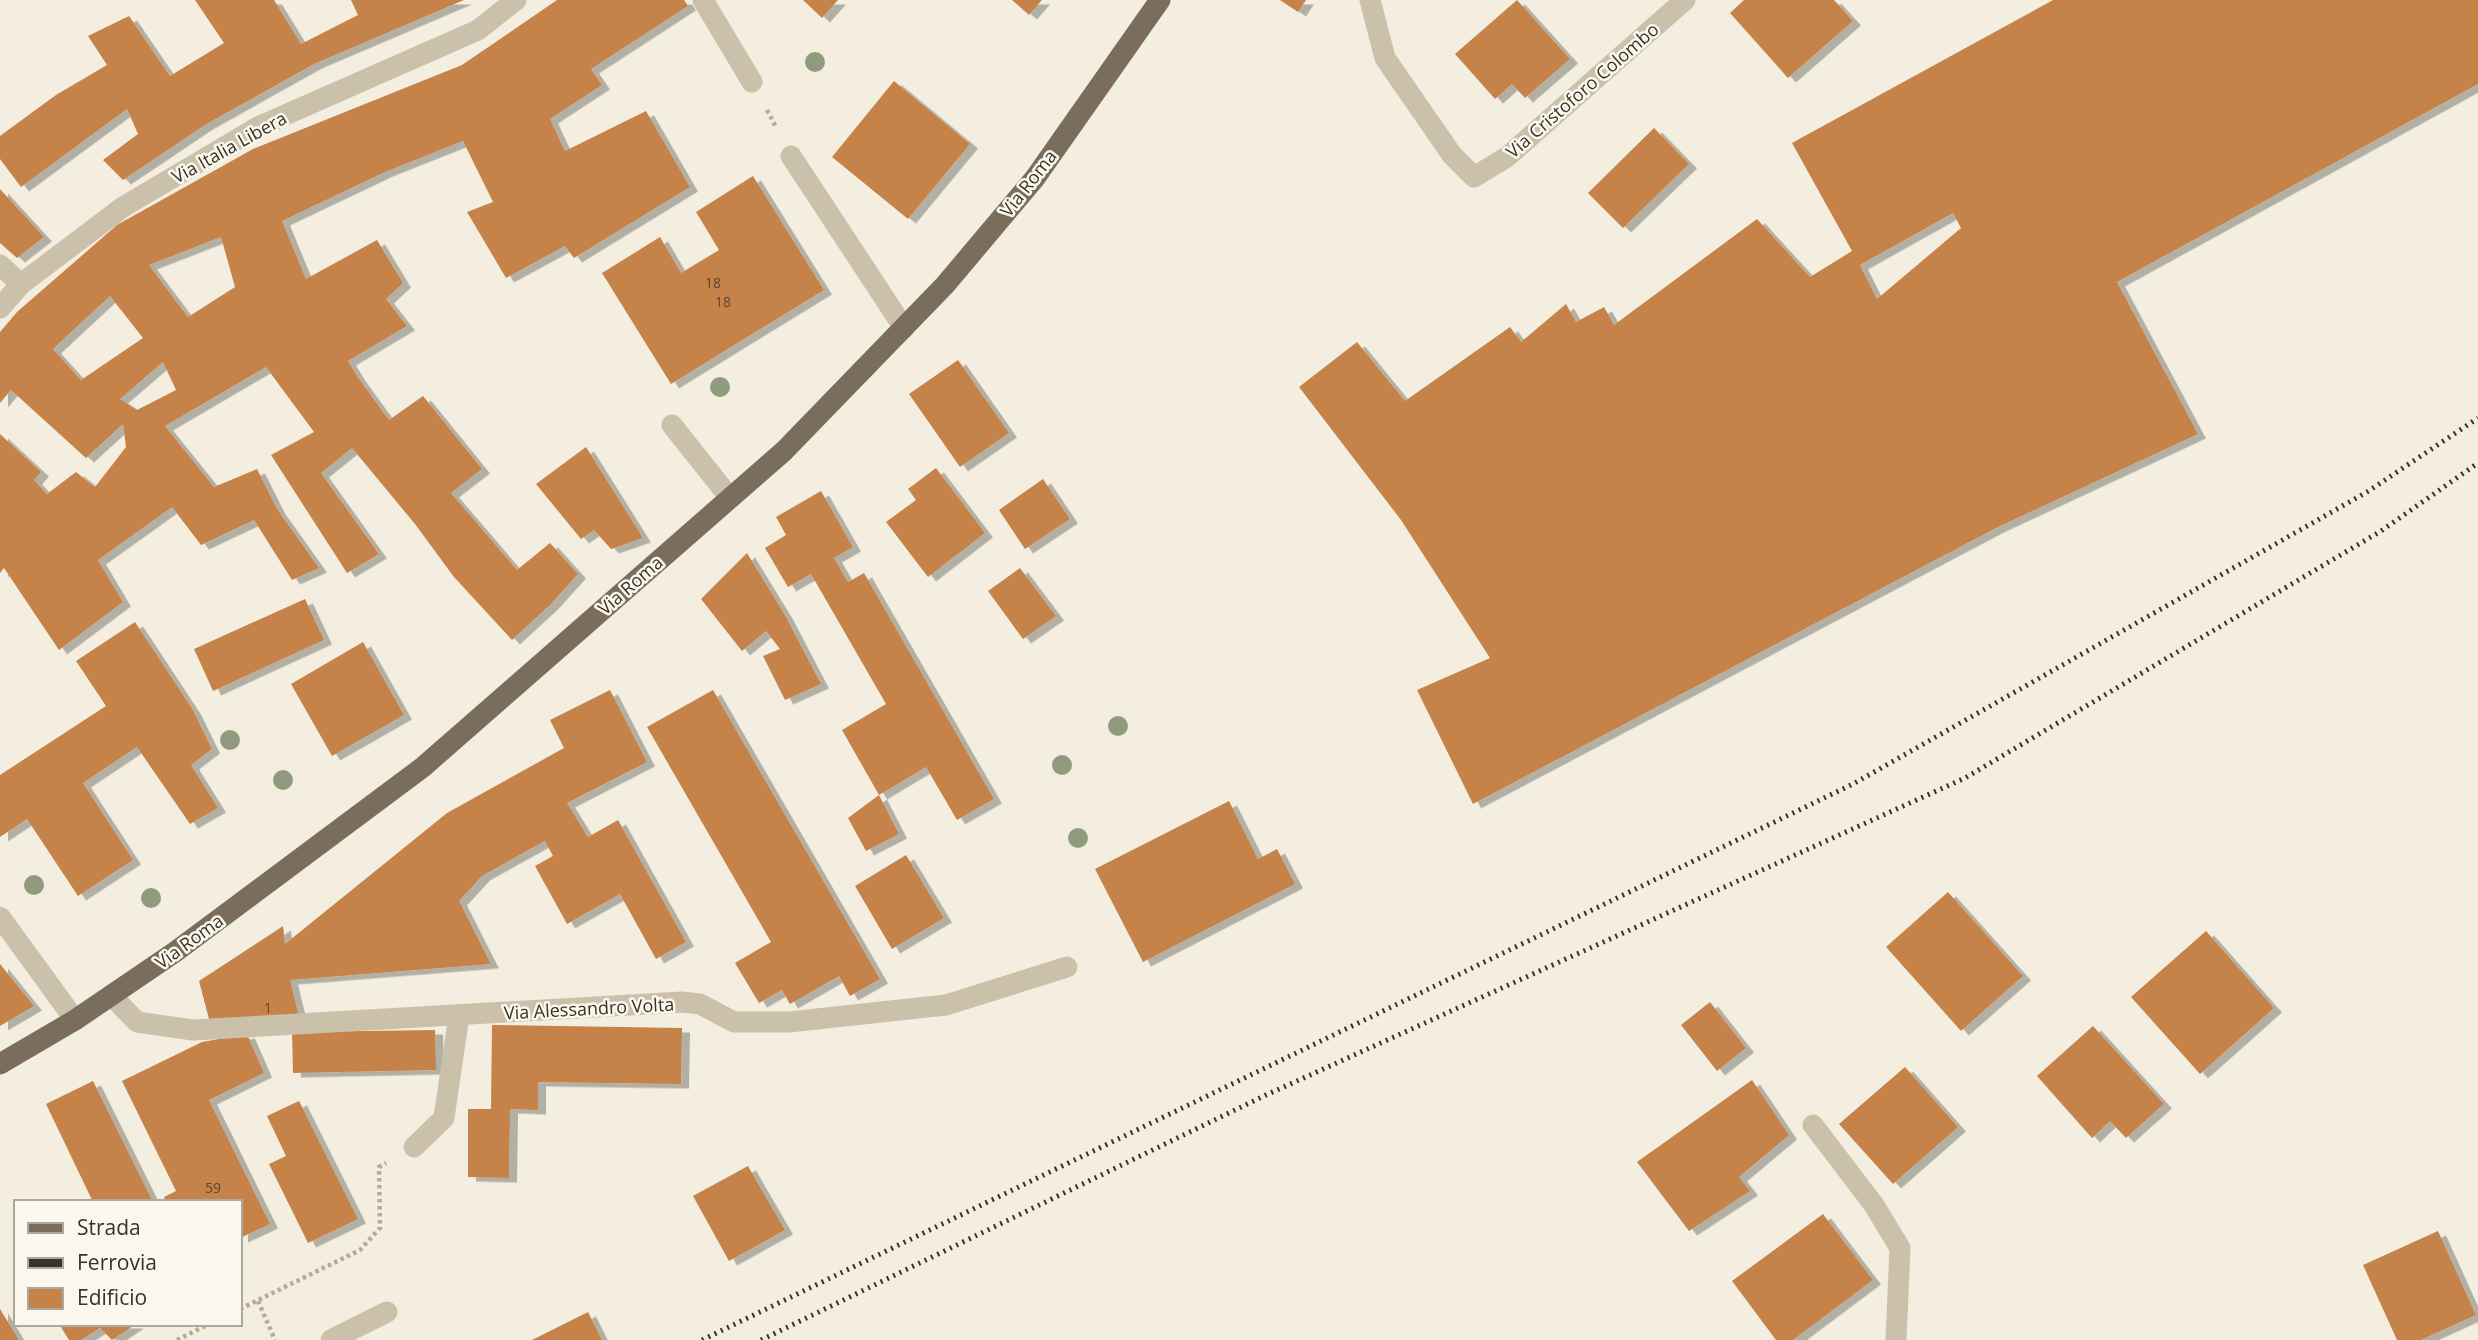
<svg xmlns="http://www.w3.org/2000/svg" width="2478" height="1340" viewBox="0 0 2478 1340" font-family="'Open Sans',sans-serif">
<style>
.building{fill:#c5834a;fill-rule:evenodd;filter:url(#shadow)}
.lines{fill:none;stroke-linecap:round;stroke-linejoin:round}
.path{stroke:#b7ab95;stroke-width:4.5;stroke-dasharray:3.5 3.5;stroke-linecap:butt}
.minor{stroke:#cbc1aa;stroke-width:21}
.major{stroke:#7b6d5b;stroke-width:21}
.rail{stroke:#39322a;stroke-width:5;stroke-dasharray:2 5;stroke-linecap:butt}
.tree{fill:#909b7e}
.labels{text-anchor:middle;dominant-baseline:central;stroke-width:5;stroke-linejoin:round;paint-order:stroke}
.number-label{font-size:14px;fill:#5c4632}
.street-label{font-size:18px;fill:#39322a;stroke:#faf7ec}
</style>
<defs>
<filter id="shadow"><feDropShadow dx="8" dy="4.5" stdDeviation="0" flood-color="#0004"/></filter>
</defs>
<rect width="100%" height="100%" fill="#f3eedf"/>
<g class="building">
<path d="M 195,0 L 274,0 L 301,44 L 358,15 L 351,0 L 464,0 L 314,64 L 205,125 L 123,180 L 103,160 L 138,134 L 127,109 L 21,187 L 0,159 L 0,136 L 56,95 L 107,65 L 88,36 L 129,16 L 170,76 L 224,43 Z"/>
<path d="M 557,0 L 684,0 L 688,6 L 591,69 L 602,85 L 550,119 L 565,151 L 646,111 L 690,187 L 574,258 L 565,246 L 506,278 L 467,212 L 493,202 L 463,141 L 385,172 L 282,221 L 306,279 L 377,240 L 403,283 L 386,299 L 407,326 L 348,361 L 357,376 L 389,420 L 423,396 L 482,469 L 451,493 L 517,570 L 550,543 L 578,574 L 550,605 L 512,640 L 454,577 L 415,524 L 352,448 L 321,473 L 379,554 L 347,573 L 271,455 L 314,432 L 266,367 L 165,426 L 214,487 L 257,469 L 277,509 L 319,568 L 292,580 L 254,520 L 201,545 L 172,507 L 98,560 L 123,602 L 59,650 L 4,568 L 0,573 L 0,434 L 41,472 L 34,480 L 47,494 L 76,472 L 95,487 L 126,447 L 123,424 L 86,458 L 11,390 L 0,403 L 0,332 L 17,312 L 117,225 L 253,149 L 462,65 ZM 221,237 L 235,287 L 188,317 L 149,265 ZM 110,296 L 143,338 L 81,380 L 53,349 ZM 163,362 L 176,390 L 137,410 L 120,399 Z"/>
<path d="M 803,0 L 838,0 L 822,18 Z"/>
<path d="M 1012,0 L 1042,0 L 1029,15 Z"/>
<path d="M 1280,0 L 1306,0 L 1298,12 Z"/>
<path d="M 1517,0 L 1570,59 L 1525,98 L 1512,84 L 1495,99 L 1455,54 Z"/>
<path d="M 1744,0 L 1834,0 L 1853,21 L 1788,78 L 1730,13 Z"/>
<path d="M 2053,0 L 2478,0 L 2478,84 L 2117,282 L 2198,434 L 1996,528 L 1473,804 L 1417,690 L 1490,658 L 1401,520 L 1299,387 L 1357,342 L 1405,401 L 1510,327 L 1521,342 L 1566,304 L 1576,322 L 1604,307 L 1614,325 L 1757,219 L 1810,277 L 1852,251 L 1792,143 ZM 1953,213 L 1961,228 L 1877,299 L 1860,265 Z"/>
<path d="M 894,81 L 970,144 L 908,219 L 832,157 Z"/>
<path d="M 1654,128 L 1689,164 L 1623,228 L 1588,193 Z"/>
<path d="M 753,176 L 824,290 L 671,384 L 602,273 L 660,237 L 681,273 L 719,250 L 696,212 Z"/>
<path d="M 0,189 L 44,237 L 17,258 L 0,243 Z"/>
<path d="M 958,360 L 1009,433 L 960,467 L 909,394 Z"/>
<path d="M 586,447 L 643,538 L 611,549 L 594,530 L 581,539 L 536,484 Z"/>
<path d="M 936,468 L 985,533 L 928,577 L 886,522 L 916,500 L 908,489 Z"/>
<path d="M 1043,479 L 1070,519 L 1025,549 L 999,510 Z"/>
<path d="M 821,491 L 853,547 L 834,558 L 848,582 L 864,573 L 994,799 L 957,820 L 926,767 L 879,795 L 842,730 L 886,704 L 811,574 L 788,587 L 765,548 L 786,535 L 776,517 Z"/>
<path d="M 747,553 L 785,615 L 821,684 L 785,700 L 763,656 L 780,649 L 766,631 L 742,651 L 701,599 Z"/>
<path d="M 1020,568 L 1056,616 L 1023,639 L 988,591 Z"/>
<path d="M 305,599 L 324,640 L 213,691 L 194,649 Z"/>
<path d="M 135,622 L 193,710 L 212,749 L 191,765 L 218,808 L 190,824 L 137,747 L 83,783 L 133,860 L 78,896 L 27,819 L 0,837 L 0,775 L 106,706 L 76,661 Z"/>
<path d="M 363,642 L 404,715 L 332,756 L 291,684 Z"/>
<path d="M 610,690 L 647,762 L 567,803 L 588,837 L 618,820 L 686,942 L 656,959 L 620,894 L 567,924 L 535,866 L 553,856 L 545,841 L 482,876 L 459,901 L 491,964 L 290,980 L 299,1017 L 209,1019 L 199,981 L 283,926 L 285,944 L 447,813 L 564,748 L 550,720 Z"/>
<path d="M 713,690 L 880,979 L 850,996 L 839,976 L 790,1004 L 782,990 L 759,1003 L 735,963 L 771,942 L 647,727 Z"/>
<path d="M 879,795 L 899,834 L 866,851 L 848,818 Z"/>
<path d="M 1229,801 L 1258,859 L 1277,849 L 1295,884 L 1143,962 L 1095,869 Z"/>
<path d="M 906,855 L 944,918 L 892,949 L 855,886 Z"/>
<path d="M 1948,892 L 2023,976 L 1961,1031 L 1886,947 Z"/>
<path d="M 2206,931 L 2274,1008 L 2200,1074 L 2131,997 Z"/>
<path d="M 0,964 L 34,1006 L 0,1026 Z"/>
<path d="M 1710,1002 L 1746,1048 L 1717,1071 L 1681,1025 Z"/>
<path d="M 492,1025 L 682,1028 L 681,1084 L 538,1082 L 538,1110 L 510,1109 L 509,1178 L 468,1177 L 468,1109 L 491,1109 Z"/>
<path d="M 2093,1026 L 2164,1104 L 2126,1138 L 2110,1121 L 2092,1138 L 2037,1076 Z"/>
<path d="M 435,1030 L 436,1070 L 293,1073 L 292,1032 Z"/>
<path d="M 247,1034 L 264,1073 L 209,1100 L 270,1224 L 240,1238 L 240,1202 L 166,1202 L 164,1197 L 176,1191 L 122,1081 L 202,1042 Z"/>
<path d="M 1905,1067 L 1958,1127 L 1893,1184 L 1839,1124 Z"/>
<path d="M 1752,1080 L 1789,1135 L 1739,1177 L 1750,1191 L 1689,1231 L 1637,1162 Z"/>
<path d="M 93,1081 L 153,1202 L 93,1202 L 46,1104 Z"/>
<path d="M 299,1101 L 358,1219 L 308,1243 L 269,1164 L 286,1156 L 267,1116 Z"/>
<path d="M 748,1166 L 785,1230 L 729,1261 L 693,1196 Z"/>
<path d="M 1823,1214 L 1873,1280 L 1793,1340 L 1776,1340 L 1732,1281 Z"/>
<path d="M 2438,1231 L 2476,1315 L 2421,1340 L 2397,1340 L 2363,1265 Z"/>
<path d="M 0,1309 L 19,1340 L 0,1340 Z"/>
<path d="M 588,1312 L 602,1340 L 532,1340 Z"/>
<path d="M 59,1324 L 136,1324 L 112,1340 L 100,1328 L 81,1340 L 69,1340 Z"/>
</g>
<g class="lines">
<g class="path">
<path d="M 767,110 L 776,127"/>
<path d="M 258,1301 L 275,1340"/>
<path d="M 240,1309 L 360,1250 L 380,1228 L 379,1167 L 386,1163"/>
<path d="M 177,1340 L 209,1324"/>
</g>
<g class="minor">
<path d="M 703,0 L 752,82"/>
<path d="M 1370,0 L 1385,58 L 1452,155 L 1474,177 L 1507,157 L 1685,0"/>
<path d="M 791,156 L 904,328"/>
<path d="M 0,265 L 21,284"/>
<path d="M 0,308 L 21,284 L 123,207 L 258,127 L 478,30 L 516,0"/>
<path d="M 672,425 L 730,498"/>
<path d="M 0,917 L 75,1020"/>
<path d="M 111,995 L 137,1022 L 193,1030 L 682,1002 L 700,1004 L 734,1022 L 789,1022 L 946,1005 L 1067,967"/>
<path d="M 1813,1125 L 1874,1205 L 1900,1248 L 1896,1340"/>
<path d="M 414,1147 L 444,1118 L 459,1015"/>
<path d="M 331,1340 L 387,1312"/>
</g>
<path class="major" d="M 0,1064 L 75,1020 L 175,952 L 423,767 L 784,451 L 945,285 L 1035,178 L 1160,0"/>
<g class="rail">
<path d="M 702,1340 L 1853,784 L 2367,492 L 2478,418"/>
<path d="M 761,1340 L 1266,1095 L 1965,778 L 2381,531 L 2478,463"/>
</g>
</g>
<g class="tree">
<circle cx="815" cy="62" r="10"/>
<circle cx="720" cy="387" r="10"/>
<circle cx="1118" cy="726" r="10"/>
<circle cx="230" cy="740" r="10"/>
<circle cx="1062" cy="765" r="10"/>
<circle cx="283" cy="780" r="10"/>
<circle cx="1078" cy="838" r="10"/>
<circle cx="34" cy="885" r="10"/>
<circle cx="151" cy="898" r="10"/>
</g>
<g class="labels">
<g class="number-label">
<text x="713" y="282">18</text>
<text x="723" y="301">18</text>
<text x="268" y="1007">1</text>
<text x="213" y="1187">59</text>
</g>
<g class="street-label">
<text transform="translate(1582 90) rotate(-41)">Via Cristoforo Colombo</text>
<text transform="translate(229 147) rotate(-29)">Via Italia Libera</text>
<text transform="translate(1028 183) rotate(-52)">Via Roma</text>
<text transform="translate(630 585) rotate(-41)">Via Roma</text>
<text transform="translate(189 941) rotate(-36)">Via Roma</text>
<text transform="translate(589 1008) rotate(-3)">Via Alessandro Volta</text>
</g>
</g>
<rect x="14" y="1200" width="228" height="126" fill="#faf7ec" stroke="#ada89e" stroke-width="2"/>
<rect x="28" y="1223" width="35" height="10" fill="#7b6d5b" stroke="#ada89e" stroke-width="2"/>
<text x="77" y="1235" font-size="21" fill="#39322a">Strada</text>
<rect x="28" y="1258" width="35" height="10" fill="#39322a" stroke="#ada89e" stroke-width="2"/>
<text x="77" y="1270" font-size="21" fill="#39322a">Ferrovia</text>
<rect x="28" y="1288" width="35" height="21" fill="#c5834a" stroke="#ada89e" stroke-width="2"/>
<text x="77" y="1305" font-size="21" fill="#39322a">Edificio</text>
</svg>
